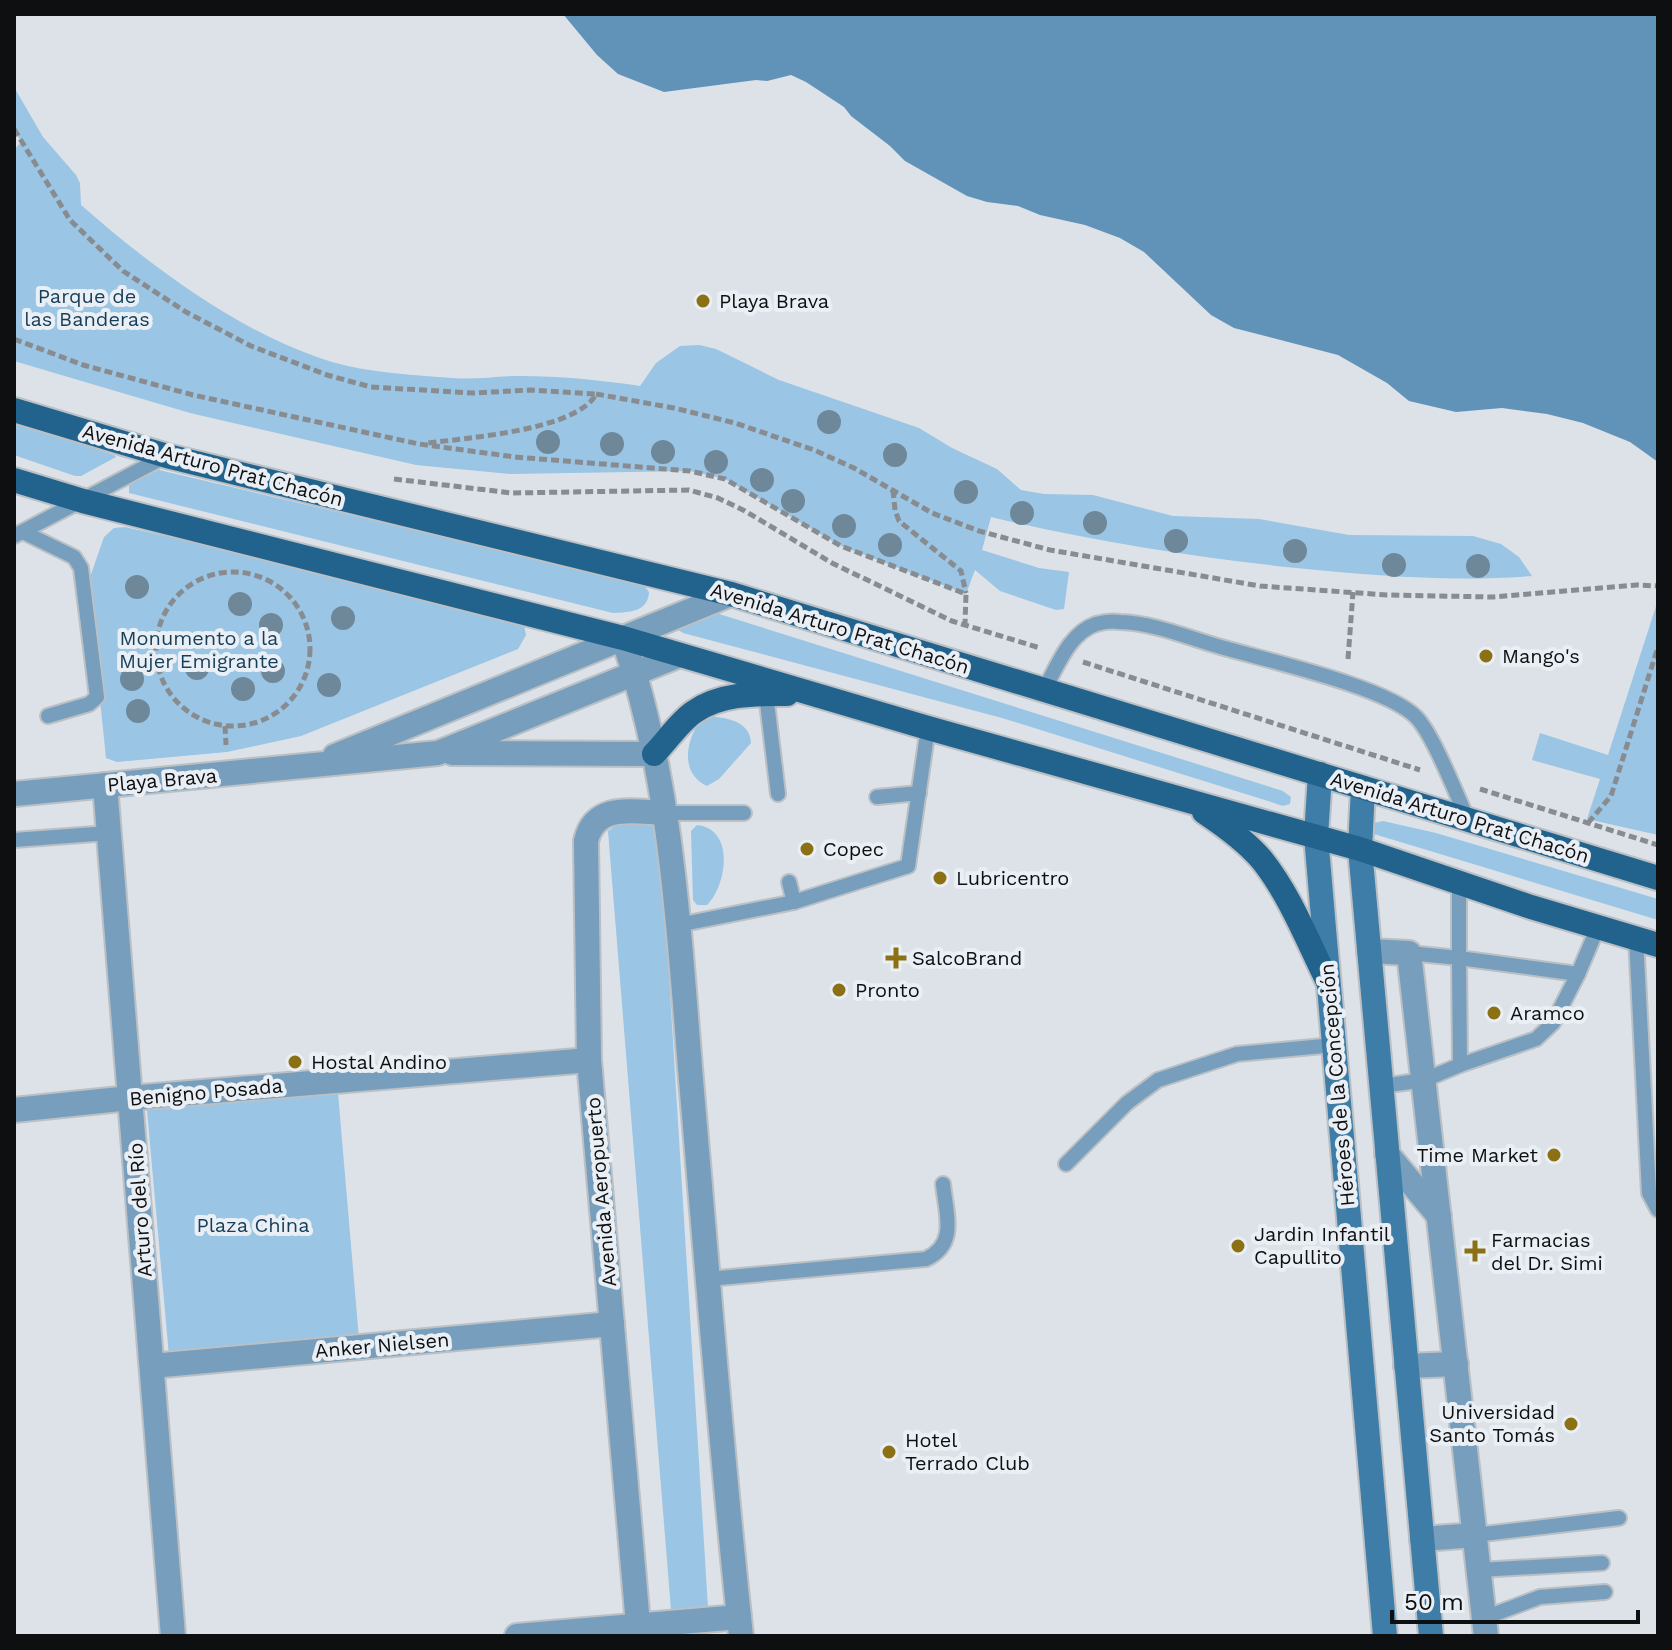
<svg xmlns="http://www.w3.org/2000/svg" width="1672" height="1650" viewBox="0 0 1672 1650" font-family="'Work Sans',sans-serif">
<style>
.green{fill:#9ac5e4}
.water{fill:#6193b8}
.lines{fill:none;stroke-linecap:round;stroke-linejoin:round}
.service-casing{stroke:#bbc0c5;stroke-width:18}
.minor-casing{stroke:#bbc0c5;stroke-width:28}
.tertiary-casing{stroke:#bbc0c5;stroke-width:28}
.secondary-casing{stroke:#bbc0c5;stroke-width:28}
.primary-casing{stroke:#bbc0c5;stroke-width:28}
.path{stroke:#888c90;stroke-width:5;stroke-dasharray:8 4;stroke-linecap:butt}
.service{stroke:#779ebc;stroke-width:14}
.minor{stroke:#779ebc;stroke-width:24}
.tertiary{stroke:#779ebc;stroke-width:24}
.secondary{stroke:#3e7da7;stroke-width:24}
.primary{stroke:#22638d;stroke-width:24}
.tree{fill:#6f8899}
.poi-dot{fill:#8c7114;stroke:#e9eff4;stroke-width:3}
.labels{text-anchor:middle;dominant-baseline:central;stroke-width:8;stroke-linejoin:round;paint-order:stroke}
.park-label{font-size:20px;fill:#163e59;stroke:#e9eff4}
.poi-label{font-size:20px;fill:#0d0f10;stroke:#e9eff4;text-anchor:start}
.street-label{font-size:20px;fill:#0d0f10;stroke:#e9eff4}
</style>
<rect width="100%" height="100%" fill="#dce2e7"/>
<g class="green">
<path d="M 14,87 L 43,137 L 76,175 L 80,183 L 81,205 C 153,268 241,334 332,362 C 370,373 413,375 453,378 C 475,380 497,376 519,376 C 560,376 600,380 640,386 L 656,363 L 680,346 L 699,345 L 716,349 L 779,380 L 919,428 L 952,448 L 997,469 L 1021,490 L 1044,494 L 1093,495 L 1173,516 L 1259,519 L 1349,535 L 1473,536 L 1501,544 L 1519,557 L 1532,576 C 1454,582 1374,576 1296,568 C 1192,557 1092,541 991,517 L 982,550 L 1039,568 L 1069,572 L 1064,609 L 1056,610 L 1000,591 L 975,570 L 966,594 L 841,546 L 725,479 L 690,471 L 511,474 L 416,465 L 190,413 L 14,361 L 14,150 L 21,142 L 14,129 Z"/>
<path d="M 14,421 L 114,455 L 116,457 L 81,476 L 75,476 L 14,455 Z"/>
<path d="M 159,470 L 643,584 L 649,592 C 648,612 630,612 613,613 L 129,493 L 129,484 Z"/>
<path d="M 125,527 L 393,587 L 524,625 L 526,635 L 518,649 L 301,736 L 227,752 L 117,762 L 106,758 L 88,583 L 104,537 L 114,528 Z"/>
<path d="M 1658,600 L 1658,835 L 1587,819 L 1600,779 L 1532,760 L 1540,733 L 1608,755 Z"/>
<path d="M 716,613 L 1283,791 L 1291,797 L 1290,804 L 1283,806 L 1268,801 L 1002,718 L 683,633 L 675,628 L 706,614 Z"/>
<path d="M 705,716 C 724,717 750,720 751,743 L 719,779 L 707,786 C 678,773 686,735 705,716 Z"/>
<path d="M 656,820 L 667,944 L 708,1608 L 671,1610 L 608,831 L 618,824 Z"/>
<path d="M 1383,821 L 1436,833 L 1658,899 L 1658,920 L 1374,834 L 1371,828 L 1374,823 Z"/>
<path d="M 697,825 C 735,829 727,885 707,905 L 697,905 L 693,900 L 691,831 Z"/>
<path d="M 338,1093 L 359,1339 L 169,1356 L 147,1110 Z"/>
</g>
<path class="water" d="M 563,14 L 1658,14 L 1658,462 L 1630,442 L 1583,423 L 1547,414 L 1502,408 L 1456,412 L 1409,401 L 1387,383 L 1338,355 L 1234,328 L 1211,315 L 1144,252 L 1120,238 L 1085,225 L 1040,215 L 1018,206 L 987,202 L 967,196 L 905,161 L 890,146 L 851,116 L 844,107 L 806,82 L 791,75 L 767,81 L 756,80 L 664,92 L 618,74 L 597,55 Z"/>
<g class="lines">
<defs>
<g id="service">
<path d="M 23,532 L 74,557 L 81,568 L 97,697 L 89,704 L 48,716"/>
<path d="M 14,536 L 166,456"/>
<path d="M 1044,690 C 1057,667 1069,633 1096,624 C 1103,622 1113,621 1120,622 C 1154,623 1189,638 1221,647 C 1265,660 1387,687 1416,717 C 1433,734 1457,796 1468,820"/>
<path d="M 766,694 L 778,794"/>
<path d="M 877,797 L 919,793"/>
<path d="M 664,813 L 744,813"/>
<path d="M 14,840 L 109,833"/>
<path d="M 789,882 L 794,902"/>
<path d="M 1459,883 L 1459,958 L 1578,974"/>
<path d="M 678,925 L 794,902 L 908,866 L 928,728"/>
<path d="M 1636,938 L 1649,1193 L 1658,1210"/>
<path d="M 1409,953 L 1459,958 L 1460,1065"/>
<path d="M 1382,1086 L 1424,1080 L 1460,1065 L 1536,1039 L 1553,1023 L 1578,974 L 1598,927"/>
<path d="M 1066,1164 L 1127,1103 L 1158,1080 L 1237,1054 L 1334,1045"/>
<path d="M 708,1279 L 926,1259 C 958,1244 946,1214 943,1184"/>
<path d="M 1475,1535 L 1619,1518"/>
<path d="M 1479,1570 L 1602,1563"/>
<path d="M 1484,1618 L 1540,1597 L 1605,1592"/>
</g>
<g id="minor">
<path d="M 623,638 C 672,779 679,933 691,1080 C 707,1266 721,1451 741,1636"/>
<path d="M 105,785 L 173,1636"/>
<path d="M 1369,951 L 1409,953 L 1486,1636"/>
<path d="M 14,1110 L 130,1098 L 589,1060"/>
<path d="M 1387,1154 L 1439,1216"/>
<path d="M 152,1366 L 612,1324"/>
<path d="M 1406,1366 L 1456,1364"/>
<path d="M 1422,1539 L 1475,1535"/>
<path d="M 517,1636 L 739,1617"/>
<path d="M 639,1636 L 589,1060 L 586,841 C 595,802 634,812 664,813"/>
</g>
<g id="tertiary">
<path d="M 452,753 L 654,754"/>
<path d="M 335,756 L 731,594"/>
<path d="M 14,794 L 438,753 L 680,655"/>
</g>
<g id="secondary">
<path d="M 1320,774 L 1316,836 L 1385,1636"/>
<path d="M 1363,788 L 1360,849 L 1431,1636"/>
</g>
<g id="primary">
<path d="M 14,410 L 167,456 L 731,594 L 1658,878"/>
<path d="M 14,480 L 83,501 L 623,638 L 928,728 L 1360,849 L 1531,907 L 1658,945"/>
<path d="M 654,754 C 667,741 679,722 694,712 C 721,693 756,694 787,694"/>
<path d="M 1204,812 C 1225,826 1246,841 1262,860 C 1290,895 1308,942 1328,982"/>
</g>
</defs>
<use href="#service" class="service-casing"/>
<use href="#minor" class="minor-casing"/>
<use href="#tertiary" class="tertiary-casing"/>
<use href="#secondary" class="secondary-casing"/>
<use href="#primary" class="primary-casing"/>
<g class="path">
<path d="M 14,129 L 70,220 L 123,271 L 186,312 L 251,346 L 327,375 L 371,387 L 473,393 L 530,390 L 596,394 C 578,430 466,438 428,443"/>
<path d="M 14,339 L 83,365 L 193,395 L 419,444 L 515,457 L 690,471 L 725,479 L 841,546 L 966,594 L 965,624"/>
<path d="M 596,394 L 674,408 L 735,423 L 814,450 L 854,468 L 932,513 L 979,531 L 1050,550 L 1260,586 L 1387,595 L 1493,597 L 1637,585 L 1658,586"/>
<path d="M 394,479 L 512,493 L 689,490 L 718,498 L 745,511 L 832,563 L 952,621 L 1040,648"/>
<path d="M 893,490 L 895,510 L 899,521 L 961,571 L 966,593"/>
<circle cx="233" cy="649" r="77"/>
<path d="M 1348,659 L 1353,592"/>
<path d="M 1083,662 L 1420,770"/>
<path d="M 225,726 L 226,745"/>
<path d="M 1480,789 L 1658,845"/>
<path d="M 1588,823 L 1611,796 L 1658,647"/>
</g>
<use href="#service" class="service"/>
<use href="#minor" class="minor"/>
<use href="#tertiary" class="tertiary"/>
<use href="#secondary" class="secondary"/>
<use href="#primary" class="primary"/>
</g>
<g class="tree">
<circle cx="829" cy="422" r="12"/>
<circle cx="548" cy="442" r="12"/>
<circle cx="612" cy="444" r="12"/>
<circle cx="663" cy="452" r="12"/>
<circle cx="895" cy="455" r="12"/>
<circle cx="716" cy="462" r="12"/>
<circle cx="762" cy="480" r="12"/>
<circle cx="966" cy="492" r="12"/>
<circle cx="793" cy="501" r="12"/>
<circle cx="1022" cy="513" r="12"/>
<circle cx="1095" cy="523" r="12"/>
<circle cx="844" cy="526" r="12"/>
<circle cx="1176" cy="541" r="12"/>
<circle cx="890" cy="545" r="12"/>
<circle cx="1295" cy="551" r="12"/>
<circle cx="1394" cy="565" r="12"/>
<circle cx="1478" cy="566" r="12"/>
<circle cx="137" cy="587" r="12"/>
<circle cx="240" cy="604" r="12"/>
<circle cx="343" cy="618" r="12"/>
<circle cx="271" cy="625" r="12"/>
<circle cx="197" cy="668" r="12"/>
<circle cx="273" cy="671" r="12"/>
<circle cx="132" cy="679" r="12"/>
<circle cx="329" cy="685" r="12"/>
<circle cx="243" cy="689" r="12"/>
<circle cx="138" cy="711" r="12"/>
</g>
<g class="poi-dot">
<circle cx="703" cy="301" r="8"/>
<circle cx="1486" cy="656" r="8"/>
<circle cx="807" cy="849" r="8"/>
<circle cx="940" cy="878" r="8"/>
<path d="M892 946h8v8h8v8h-8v8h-8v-8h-8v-8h8z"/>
<circle cx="839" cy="990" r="8"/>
<circle cx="1494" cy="1013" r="8"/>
<circle cx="295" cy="1062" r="8"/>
<circle cx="1554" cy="1155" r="8"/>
<circle cx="1238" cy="1246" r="8"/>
<path d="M1471 1239h8v8h8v8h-8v8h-8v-8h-8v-8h8z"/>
<circle cx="1571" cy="1424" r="8"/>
<circle cx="889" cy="1452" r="8"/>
</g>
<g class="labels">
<g class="park-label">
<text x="87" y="296">Parque de<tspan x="87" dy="23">las Banderas</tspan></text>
<text x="199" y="638">Monumento a la<tspan x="199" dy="23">Mujer Emigrante</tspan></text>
<text x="253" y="1225">Plaza China</text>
</g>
<g class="poi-label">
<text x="719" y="301">Playa Brava</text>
<text x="1502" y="656">Mango's</text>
<text x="823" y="849">Copec</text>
<text x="956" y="878">Lubricentro</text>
<text x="912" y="958">SalcoBrand</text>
<text x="855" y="990">Pronto</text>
<text x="1510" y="1013">Aramco</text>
<text x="311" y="1062">Hostal Andino</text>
<text x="1538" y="1155" text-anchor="end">Time Market</text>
<text x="1254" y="1234">Jardin Infantil<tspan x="1254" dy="23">Capullito</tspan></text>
<text x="1491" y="1240">Farmacias<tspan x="1491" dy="23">del Dr. Simi</tspan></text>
<text x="1555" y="1412" text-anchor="end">Universidad<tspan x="1555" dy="23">Santo Tomás</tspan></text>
<text x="905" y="1440">Hotel<tspan x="905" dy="23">Terrado Club</tspan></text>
</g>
<g class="street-label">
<text transform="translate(213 465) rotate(15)">Avenida Arturo Prat Chacón</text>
<text transform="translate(840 628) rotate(17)">Avenida Arturo Prat Chacón</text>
<text transform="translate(162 780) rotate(-5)">Playa Brava</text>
<text transform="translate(1460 817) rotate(17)">Avenida Arturo Prat Chacón</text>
<text transform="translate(1337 1085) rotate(-95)">Héroes de la Concepción</text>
<text transform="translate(206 1092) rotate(-5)">Benigno Posada</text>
<text transform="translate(601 1192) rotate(-95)">Avenida Aeropuerto</text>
<text transform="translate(140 1210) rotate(-94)">Arturo del Río</text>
<text transform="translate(382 1345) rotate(-5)">Anker Nielsen</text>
</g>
</g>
<rect width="1672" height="1650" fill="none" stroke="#0d0f10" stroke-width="32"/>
<path d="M1392 1610v12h246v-12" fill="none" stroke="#0d0f10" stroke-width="4"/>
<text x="1404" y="1610" font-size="24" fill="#0d0f10" stroke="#e9eff4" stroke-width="6" paint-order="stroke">50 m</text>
</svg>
